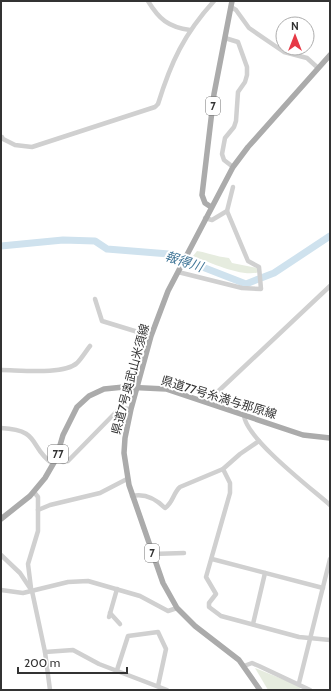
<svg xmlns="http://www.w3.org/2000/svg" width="331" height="691" viewBox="0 0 331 691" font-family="Cabin,'Noto Sans JP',sans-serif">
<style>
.green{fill:#e6ecdf}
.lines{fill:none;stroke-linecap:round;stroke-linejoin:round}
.river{stroke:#cfe2ee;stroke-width:7}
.minor{stroke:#d0d0d0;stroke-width:4.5}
.major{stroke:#ababab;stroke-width:5.5}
.labels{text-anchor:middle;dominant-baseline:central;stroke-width:4;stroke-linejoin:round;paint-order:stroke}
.shield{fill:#fff;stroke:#707070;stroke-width:1}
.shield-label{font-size:11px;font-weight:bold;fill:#333}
.street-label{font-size:12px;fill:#333;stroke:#fff}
.water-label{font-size:13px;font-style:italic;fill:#3f7597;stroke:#fff}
</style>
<rect width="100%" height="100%" fill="#fff"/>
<g class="green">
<path d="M 197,251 C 209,253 218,257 229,258 L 232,263 L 257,268 L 259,272 C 243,278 209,262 193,256 Z"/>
<path d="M 255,668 L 302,687 L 298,690 L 268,690 Z"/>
</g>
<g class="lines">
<path class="river" d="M 1,246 L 63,240 L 95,241 L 107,249 L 169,254 L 246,284 L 274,273 L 330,236"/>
<g class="minor">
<path d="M 148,1 C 159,19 168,27 190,30"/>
<path d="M 231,7 L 236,10 L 249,28 L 284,52 L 307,58 L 318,68"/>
<path d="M 225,38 L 238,42 L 247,67 L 247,75 L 245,82 L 238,92 L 236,121 L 234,127 L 225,138 L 222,154 L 224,160 L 233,167"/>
<path d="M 2,137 L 3,139 L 15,145 L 32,147 L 155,107 L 158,104 C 171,62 184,34 214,1"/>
<path d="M 205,218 L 212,220 L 227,211 L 233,187"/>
<path d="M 178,272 L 242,288 L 261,289 L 259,267 L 248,261 L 227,211"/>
<path d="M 95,299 L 102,321 L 151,336"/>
<path d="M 1,370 C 19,370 64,375 77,363 C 82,358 86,351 90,346"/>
<path d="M 209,403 L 210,399 L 330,286"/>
<path d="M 244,415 C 245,438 312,489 330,505"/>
<path d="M 1,428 C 42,430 28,447 53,464"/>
<path d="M 56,459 L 63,462 L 68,461 L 120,408 L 131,409"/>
<path d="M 223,469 L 230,483 L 230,493 L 206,577 L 216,594 L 209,603 L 209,607 L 221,616 L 299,637 L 330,640"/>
<path d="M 132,496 C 145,493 156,499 165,508 C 173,503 173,493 180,487 L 223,469 L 240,454 L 259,441"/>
<path d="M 38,510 L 50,505 L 100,493 L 127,479"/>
<path d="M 152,554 L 184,553"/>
<path d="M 1,555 L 20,573 L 32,591 L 45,652 L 50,690"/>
<path d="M 212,559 L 323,588"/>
<path d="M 31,588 L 28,564 L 38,531 L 38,497 L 34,492"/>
<path d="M 1,590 L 23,593 L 68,582 L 88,581 L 140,596 L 168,611 L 177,608"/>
<path d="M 110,613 L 120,624"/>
<path d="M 109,617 L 117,589"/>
<path d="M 253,624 L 265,573"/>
<path d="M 45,652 L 73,650 L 99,664 L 167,690"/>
<path d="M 244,666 L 252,663 L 259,666 L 310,690"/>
<path d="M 117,670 L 128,636 L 158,632 L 166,649 L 158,686"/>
<path d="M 299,683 L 330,559"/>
</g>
<g class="major">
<path d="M 211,207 L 205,203 L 202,195 L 214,94 L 232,1"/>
<path d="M 1,519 L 30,496 L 45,478 L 56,459 L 63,435 L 77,407 L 89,396 L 104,389 L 124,387 L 166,389 L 303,435 L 330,438"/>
<path d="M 260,690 L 239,660 L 195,626 L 177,608 L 163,583 L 129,485 L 124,453 L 125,438 L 131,409 L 151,336 L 168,291 L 233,167 L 248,147 L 330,55"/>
</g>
</g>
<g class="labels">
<g class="shield">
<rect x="206" y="97" width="14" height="18" rx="3"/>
<rect x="48" y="445" width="20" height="18" rx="3"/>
<rect x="145" y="544" width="14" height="18" rx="3"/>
</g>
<g class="shield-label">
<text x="213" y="106">7</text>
<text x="58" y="454">77</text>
<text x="152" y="553">7</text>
</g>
<g class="street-label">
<text transform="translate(130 379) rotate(-75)">県道7号奥武山米須線</text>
<text transform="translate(219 397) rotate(17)">県道77号糸満与那原線</text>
</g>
<g class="water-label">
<text transform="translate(184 261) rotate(18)">報得川</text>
</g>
</g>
<rect width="331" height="691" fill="none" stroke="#333333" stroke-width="4"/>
<g transform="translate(295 36)"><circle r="19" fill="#ffffff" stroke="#adadad"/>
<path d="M0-3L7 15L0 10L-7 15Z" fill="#e63946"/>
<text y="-6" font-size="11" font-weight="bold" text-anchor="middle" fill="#333333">N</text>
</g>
<path d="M18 667v6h109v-6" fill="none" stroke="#333333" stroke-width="2"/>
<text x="24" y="667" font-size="12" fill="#333333" stroke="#ffffff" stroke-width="3" paint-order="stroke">200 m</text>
</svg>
